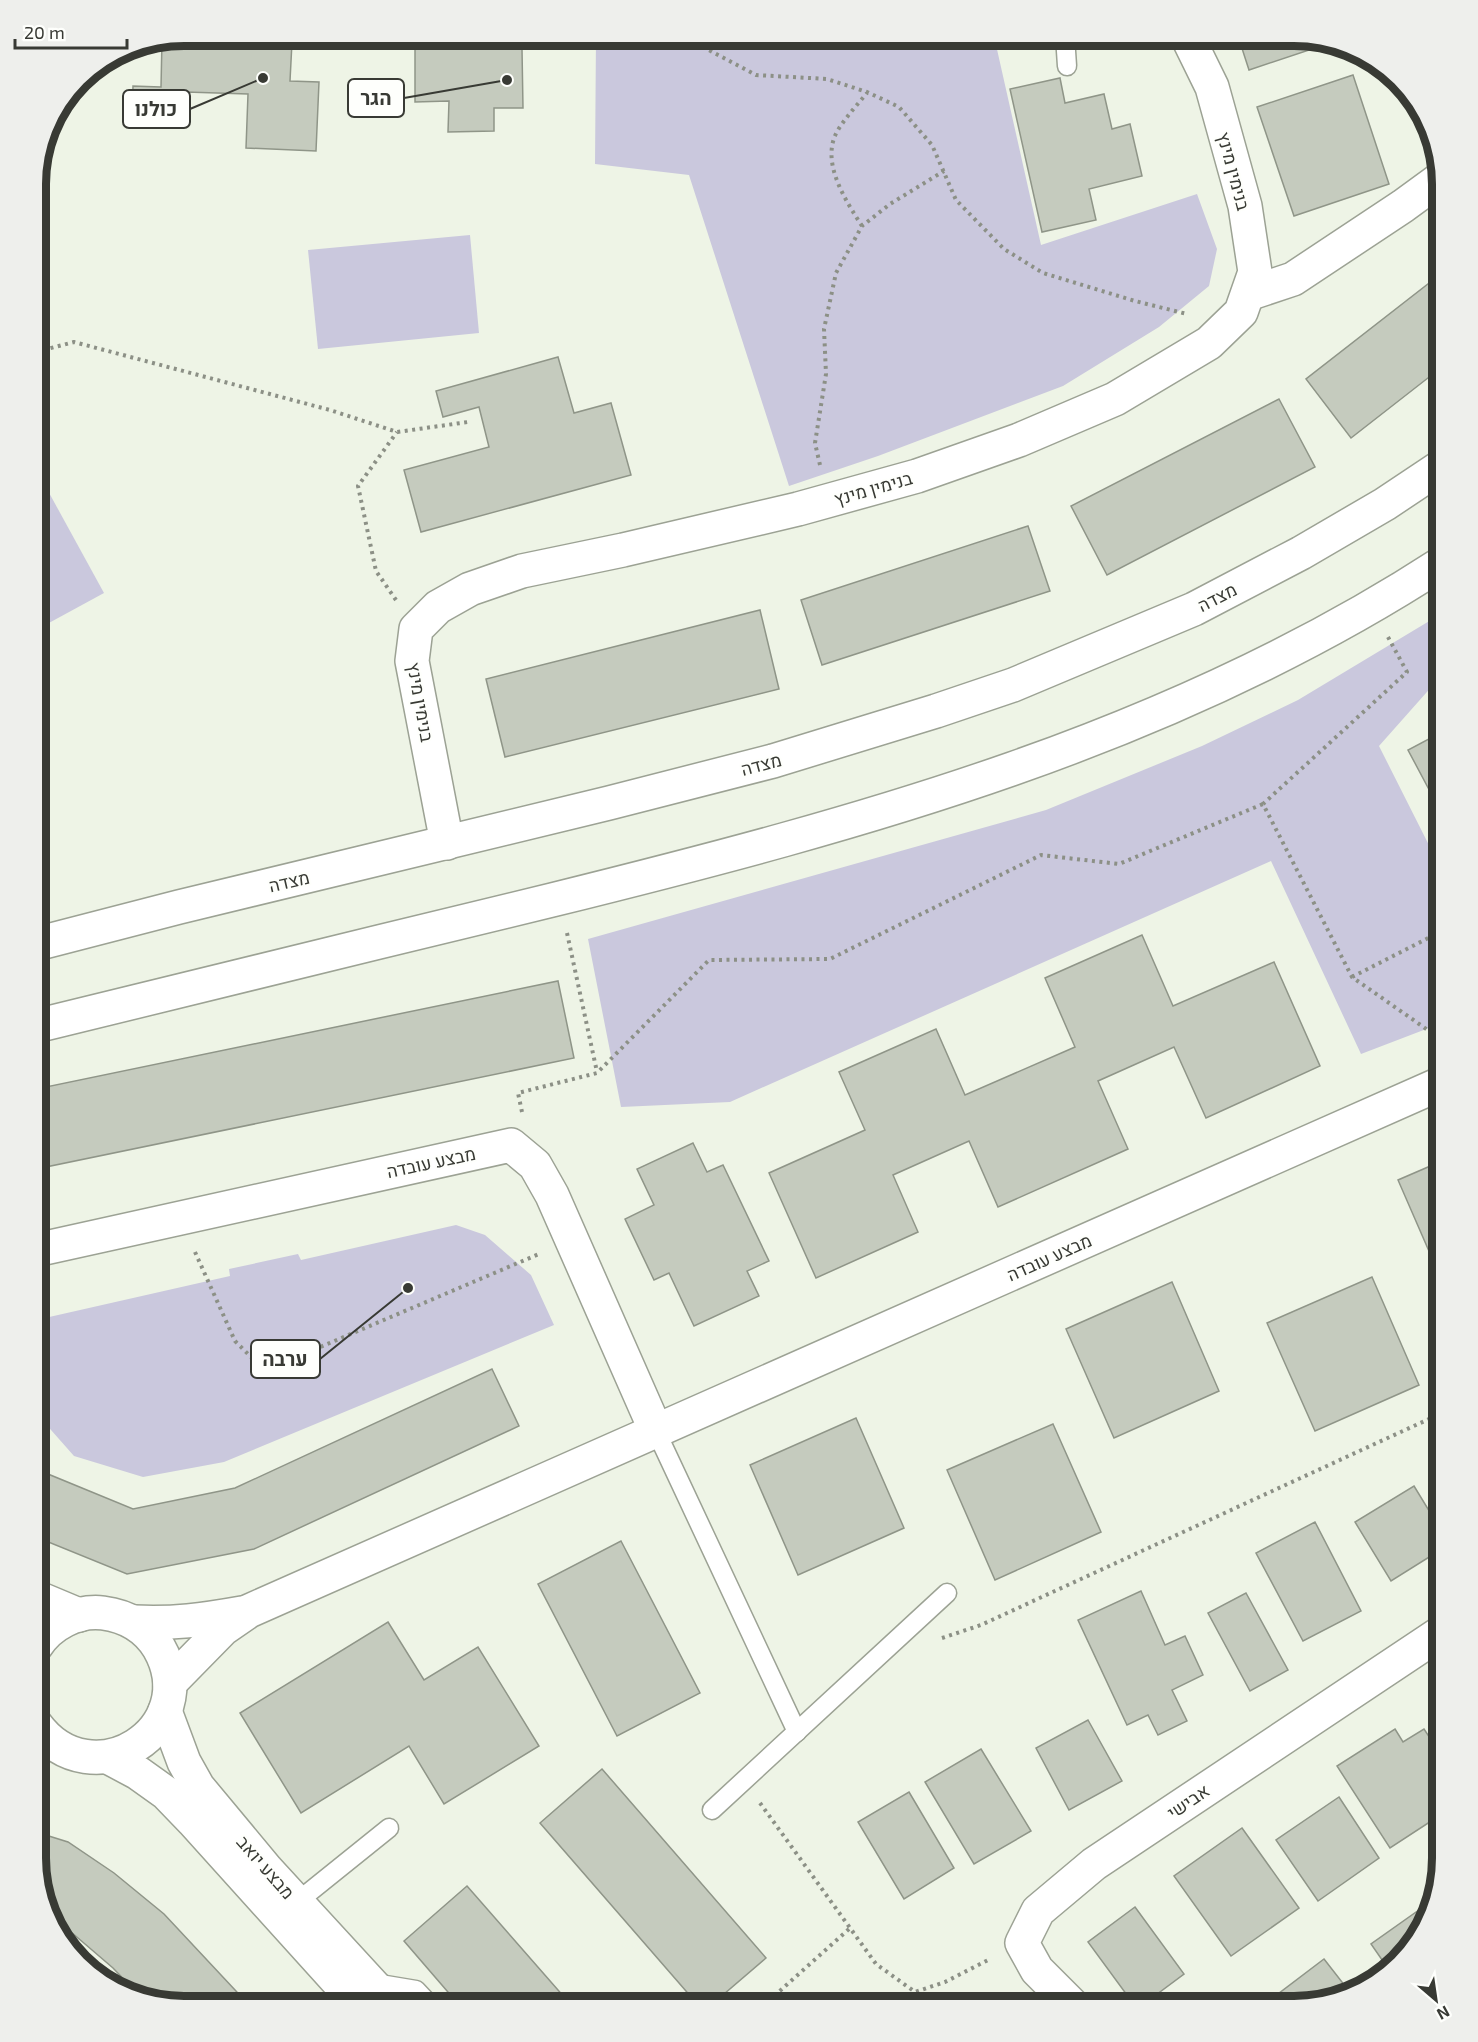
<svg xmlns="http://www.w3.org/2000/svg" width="1478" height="2042" viewBox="0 0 1478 2042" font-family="'Exo 2',Heebo,sans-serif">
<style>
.green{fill:#cac8dd}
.building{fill:#c5cbbe;stroke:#8f9588;stroke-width:1.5}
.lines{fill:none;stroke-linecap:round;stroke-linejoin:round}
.service-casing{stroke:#9ca294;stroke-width:21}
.minor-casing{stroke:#9ca294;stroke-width:36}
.tertiary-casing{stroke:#9ca294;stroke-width:36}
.secondary-casing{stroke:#9ca294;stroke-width:36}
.path{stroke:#8c9086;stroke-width:4;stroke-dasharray:3 4.5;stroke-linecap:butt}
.service{stroke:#fff;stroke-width:18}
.minor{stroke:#fff;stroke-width:33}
.tertiary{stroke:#fff;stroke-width:33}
.secondary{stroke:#fff;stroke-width:33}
.labels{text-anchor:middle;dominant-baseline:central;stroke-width:4.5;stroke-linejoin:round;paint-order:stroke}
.street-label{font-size:18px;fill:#383a34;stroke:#fefffc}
.rim{fill:none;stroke:#383a34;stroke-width:8}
.leader{fill:none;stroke:#383a34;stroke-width:2}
.callout-dot{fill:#383a34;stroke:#fefffc;stroke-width:2}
.callout{fill:#fefffc;stroke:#383a34;stroke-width:2}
.callout-label{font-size:20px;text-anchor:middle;font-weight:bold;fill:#383a34}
</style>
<rect width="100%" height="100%" fill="#eef4e6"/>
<g class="green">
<path d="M 596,36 L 994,36 L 1041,245 L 1197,194 L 1217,249 L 1209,286 L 1159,327 L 1063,386 L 878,456 L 789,486 L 689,175 L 595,164 Z"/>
<path d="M 470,235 L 479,333 L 318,349 L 308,250 Z"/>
<path d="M 36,469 L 104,593 L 36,630 Z"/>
<path d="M 1441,614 L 1442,675 L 1379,746 L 1442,871 L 1442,1023 L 1361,1054 L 1271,861 L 730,1102 L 621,1107 L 588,939 L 1046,810 L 1202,746 L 1298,700 Z"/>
<path d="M 456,1225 L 485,1235 L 531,1275 L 554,1325 L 224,1462 L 143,1477 L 74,1456 L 36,1413 L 36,1320 L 230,1276 L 229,1269 L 298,1254 L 301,1260 Z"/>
</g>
<g class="building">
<path d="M 1238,36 L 1302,36 L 1327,44 L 1249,70 Z"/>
<path d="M 177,38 L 292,42 L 290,81 L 319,82 L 316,151 L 246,148 L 248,94 L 186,92 L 185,124 L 132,122 L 133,86 L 161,87 L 162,40 Z"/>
<path d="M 415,49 L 522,49 L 523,108 L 494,108 L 494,131 L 448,132 L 449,101 L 415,102 Z"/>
<path d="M 1353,75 L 1389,184 L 1294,216 L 1257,107 Z"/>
<path d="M 1060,78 L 1065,103 L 1104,94 L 1112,129 L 1130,124 L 1142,176 L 1089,189 L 1096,220 L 1042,232 L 1010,89 Z"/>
<path d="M 1442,273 L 1442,367 L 1351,438 L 1306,379 Z"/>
<path d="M 558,357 L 574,413 L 611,403 L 631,475 L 421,532 L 404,470 L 489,447 L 479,407 L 443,417 L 436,391 Z"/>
<path d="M 1279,399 L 1315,467 L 1107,575 L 1071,506 Z"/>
<path d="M 1028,526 L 1050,591 L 822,665 L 801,600 Z"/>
<path d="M 760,610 L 779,689 L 505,757 L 486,679 Z"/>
<path d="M 1442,732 L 1442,814 L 1408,750 Z"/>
<path d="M 1142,935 L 1173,1006 L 1274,962 L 1320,1066 L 1206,1118 L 1174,1047 L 1098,1081 L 1128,1149 L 998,1207 L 969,1141 L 893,1175 L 918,1232 L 816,1278 L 769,1173 L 865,1130 L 839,1072 L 936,1029 L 965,1095 L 1075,1047 L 1045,978 Z"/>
<path d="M 558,981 L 574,1058 L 36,1169 L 36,1089 Z"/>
<path d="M 693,1143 L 707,1172 L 723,1165 L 769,1261 L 747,1271 L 759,1296 L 694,1326 L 669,1273 L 654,1280 L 625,1219 L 654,1205 L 637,1169 Z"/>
<path d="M 1442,1161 L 1442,1281 L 1398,1180 Z"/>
<path d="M 1372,1277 L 1419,1385 L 1315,1431 L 1267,1323 Z"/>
<path d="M 1172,1282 L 1219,1391 L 1114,1438 L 1066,1329 Z"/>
<path d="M 492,1369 L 519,1426 L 254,1549 L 127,1574 L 36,1537 L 36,1461 L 48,1474 L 133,1509 L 235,1488 Z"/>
<path d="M 856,1418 L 904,1528 L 798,1575 L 750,1465 Z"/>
<path d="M 1053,1424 L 1101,1532 L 995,1580 L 947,1470 Z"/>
<path d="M 1414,1486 L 1442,1532 L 1442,1549 L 1391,1581 L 1355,1522 Z"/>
<path d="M 1315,1522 L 1361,1611 L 1303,1641 L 1256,1553 Z"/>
<path d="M 621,1541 L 700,1693 L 617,1736 L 538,1584 Z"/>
<path d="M 1141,1591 L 1165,1645 L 1185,1636 L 1203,1675 L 1172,1690 L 1187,1721 L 1158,1735 L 1148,1715 L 1127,1725 L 1078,1620 Z"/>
<path d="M 1246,1593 L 1288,1670 L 1250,1691 L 1208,1613 Z"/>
<path d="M 388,1622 L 424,1680 L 478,1647 L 539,1746 L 444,1804 L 409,1746 L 301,1813 L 240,1713 Z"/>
<path d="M 1088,1720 L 1122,1781 L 1069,1810 L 1036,1748 Z"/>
<path d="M 1395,1729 L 1403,1742 L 1424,1729 L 1442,1756 L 1442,1814 L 1390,1848 L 1337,1766 Z"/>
<path d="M 981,1749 L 1031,1831 L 974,1864 L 925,1782 Z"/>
<path d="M 602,1769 L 766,1958 L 710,2006 L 699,2006 L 540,1823 Z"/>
<path d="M 909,1792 L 954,1868 L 904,1899 L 858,1822 Z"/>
<path d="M 1339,1797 L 1379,1858 L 1318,1901 L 1276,1840 Z"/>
<path d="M 1242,1828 L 1299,1908 L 1231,1956 L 1174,1876 Z"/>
<path d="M 36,1832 L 68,1842 L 114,1873 L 164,1914 L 250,2006 L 176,2006 L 138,1994 L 113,1968 L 71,1932 L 53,1920 L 36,1857 Z"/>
<path d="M 467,1886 L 572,2006 L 460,2006 L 404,1941 Z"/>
<path d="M 1426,1905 L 1428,1908 L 1422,1932 L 1387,1967 L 1371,1944 Z"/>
<path d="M 1135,1907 L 1184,1974 L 1141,2006 L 1135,2006 L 1088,1942 Z"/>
<path d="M 1324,1959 L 1349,1991 L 1287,2006 L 1278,1994 Z"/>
</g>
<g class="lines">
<defs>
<g id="service">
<path d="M 1065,36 L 1067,66"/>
<path d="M 656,1431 L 797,1732"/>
<path d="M 712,1810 L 947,1593"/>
<path d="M 297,1902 L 389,1828"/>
<path d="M 374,1983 L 416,1990 L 431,2006"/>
</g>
<g id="minor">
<path d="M 1248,294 L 1293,279 L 1403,206 L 1440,179"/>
<path d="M 447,843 L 412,661 L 416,629 L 438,607 L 470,589 L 522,571 L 623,550 L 798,509 L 917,476 L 1019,440 L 1115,399 L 1209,343 L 1241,312 L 1255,272 L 1245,206 L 1212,87 L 1187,36"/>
<path d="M 36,1250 L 511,1145 L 535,1165 L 552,1195 L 656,1431"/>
<path d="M 1073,2006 L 1037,1970 L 1022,1943 L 1038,1911 L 1094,1864 L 1442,1632"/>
</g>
<g id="tertiary">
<path d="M 36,1597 L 79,1615"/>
<path d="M 134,1622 C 173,1624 203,1620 242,1613"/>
<path d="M 170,1683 L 223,1629 L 249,1611 L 1442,1083"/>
<path d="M 165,1711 L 184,1762 L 198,1787 L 267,1870 L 392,2006"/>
<path d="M 36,1725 C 92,1801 205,1729 159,1648 C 146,1627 126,1616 103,1613 C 77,1610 50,1624 36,1646"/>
<path d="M 108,1757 L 138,1773 L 166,1793 L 193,1821 L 360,2006"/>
</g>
<g id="secondary">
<path d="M 36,944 L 179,907 L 609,803 L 773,761 L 936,711 L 1013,685 L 1194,609 L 1301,553 L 1385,504 L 1442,466"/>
<path d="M 36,1026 C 208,983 380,942 552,900 C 863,823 1170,740 1442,563"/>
</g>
</defs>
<use href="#service" class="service-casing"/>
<use href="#minor" class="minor-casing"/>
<use href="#tertiary" class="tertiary-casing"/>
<use href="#secondary" class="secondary-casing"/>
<g class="path">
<path d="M 692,36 L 705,48 L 756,75 L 827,79 L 867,92 L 899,107 L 932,145 L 956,200 L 1004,249 L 1043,273 L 1135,301 L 1187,314"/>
<path d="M 862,226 C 846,201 819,161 838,130 C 846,117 857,105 867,93"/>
<path d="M 36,352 L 74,342 L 330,410 L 397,432 L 468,422"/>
<path d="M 820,465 L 815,443 L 826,374 L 824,329 L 836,273 L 862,226 L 890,204 L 944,171"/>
<path d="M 396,600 L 376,571 L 358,486 L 397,432"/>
<path d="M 1388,637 L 1407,672 L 1263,804 L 1352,977 L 1442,1040"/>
<path d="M 567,933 L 597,1072"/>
<path d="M 1352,977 L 1442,931"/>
<path d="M 522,1112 L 518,1093 L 597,1073 L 709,960 L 830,959 L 1041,855 L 1119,864 L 1263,804"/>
<path d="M 195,1252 L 235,1341 L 256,1362 L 285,1362 L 539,1254"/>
<path d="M 942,1638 L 981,1625 L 1442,1413"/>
<path d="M 1432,1683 L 1442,1697"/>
<path d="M 760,1803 L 876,1964 L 915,1992 L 945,1982 L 990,1959"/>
<path d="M 763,2006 L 850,1928"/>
</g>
<use href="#service" class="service"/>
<use href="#minor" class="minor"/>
<use href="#tertiary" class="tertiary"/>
<use href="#secondary" class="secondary"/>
</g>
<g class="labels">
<g class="street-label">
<text transform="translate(1234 171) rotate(75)">בנימין מינץ</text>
<text transform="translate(873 488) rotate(-16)">בנימין מינץ</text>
<text transform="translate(1217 597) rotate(-27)">מצדה</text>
<text transform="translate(421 702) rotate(80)">בנימין מינץ</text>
<text transform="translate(761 764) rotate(-15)">מצדה</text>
<text transform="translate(289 881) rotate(-13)">מצדה</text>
<text transform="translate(431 1162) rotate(-12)">מבצע עובדה</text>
<text transform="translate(1049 1257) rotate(-24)">מבצע עובדה</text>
<text transform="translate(1188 1801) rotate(-34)">אבישי</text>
<text transform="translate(266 1867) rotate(49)">מבצע יואב</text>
</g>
</g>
<path d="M0 0H1478V2042H0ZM184 46H1294A138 138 0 0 1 1432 184V1858A138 138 0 0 1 1294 1996H184A138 138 0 0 1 46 1858V184A138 138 0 0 1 184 46Z" fill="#eeefec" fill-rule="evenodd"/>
<path class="rim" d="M184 46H1294A138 138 0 0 1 1432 184V1858A138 138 0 0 1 1294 1996H184A138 138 0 0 1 46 1858V184A138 138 0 0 1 184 46Z"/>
<path class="leader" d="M507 80L404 98M263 78L190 109M408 1288L320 1359"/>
<g class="callout-dot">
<circle cx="507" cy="80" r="6"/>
<circle cx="263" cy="78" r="6"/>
<circle cx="408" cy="1288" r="6"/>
</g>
<g class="callout">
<rect x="348" y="79" width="56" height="38" rx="6"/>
<rect x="123" y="90" width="67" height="38" rx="6"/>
<rect x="251" y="1340" width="69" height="38" rx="6"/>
</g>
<g class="callout-label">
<text x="376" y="105">הגר</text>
<text x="156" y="116">כולנו</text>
<text x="285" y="1366">ערבה</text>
</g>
<g transform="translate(1436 2000) rotate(151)" stroke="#fefffc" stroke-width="4.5" paint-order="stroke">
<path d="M0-4.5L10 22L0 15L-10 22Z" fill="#383a34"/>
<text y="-9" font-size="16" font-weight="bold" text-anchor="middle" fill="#383a34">N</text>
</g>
<path d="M15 39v9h112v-9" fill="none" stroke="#383a34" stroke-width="3"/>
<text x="24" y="39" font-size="18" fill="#383a34" stroke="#fefffc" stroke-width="4.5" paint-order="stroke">20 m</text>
</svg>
